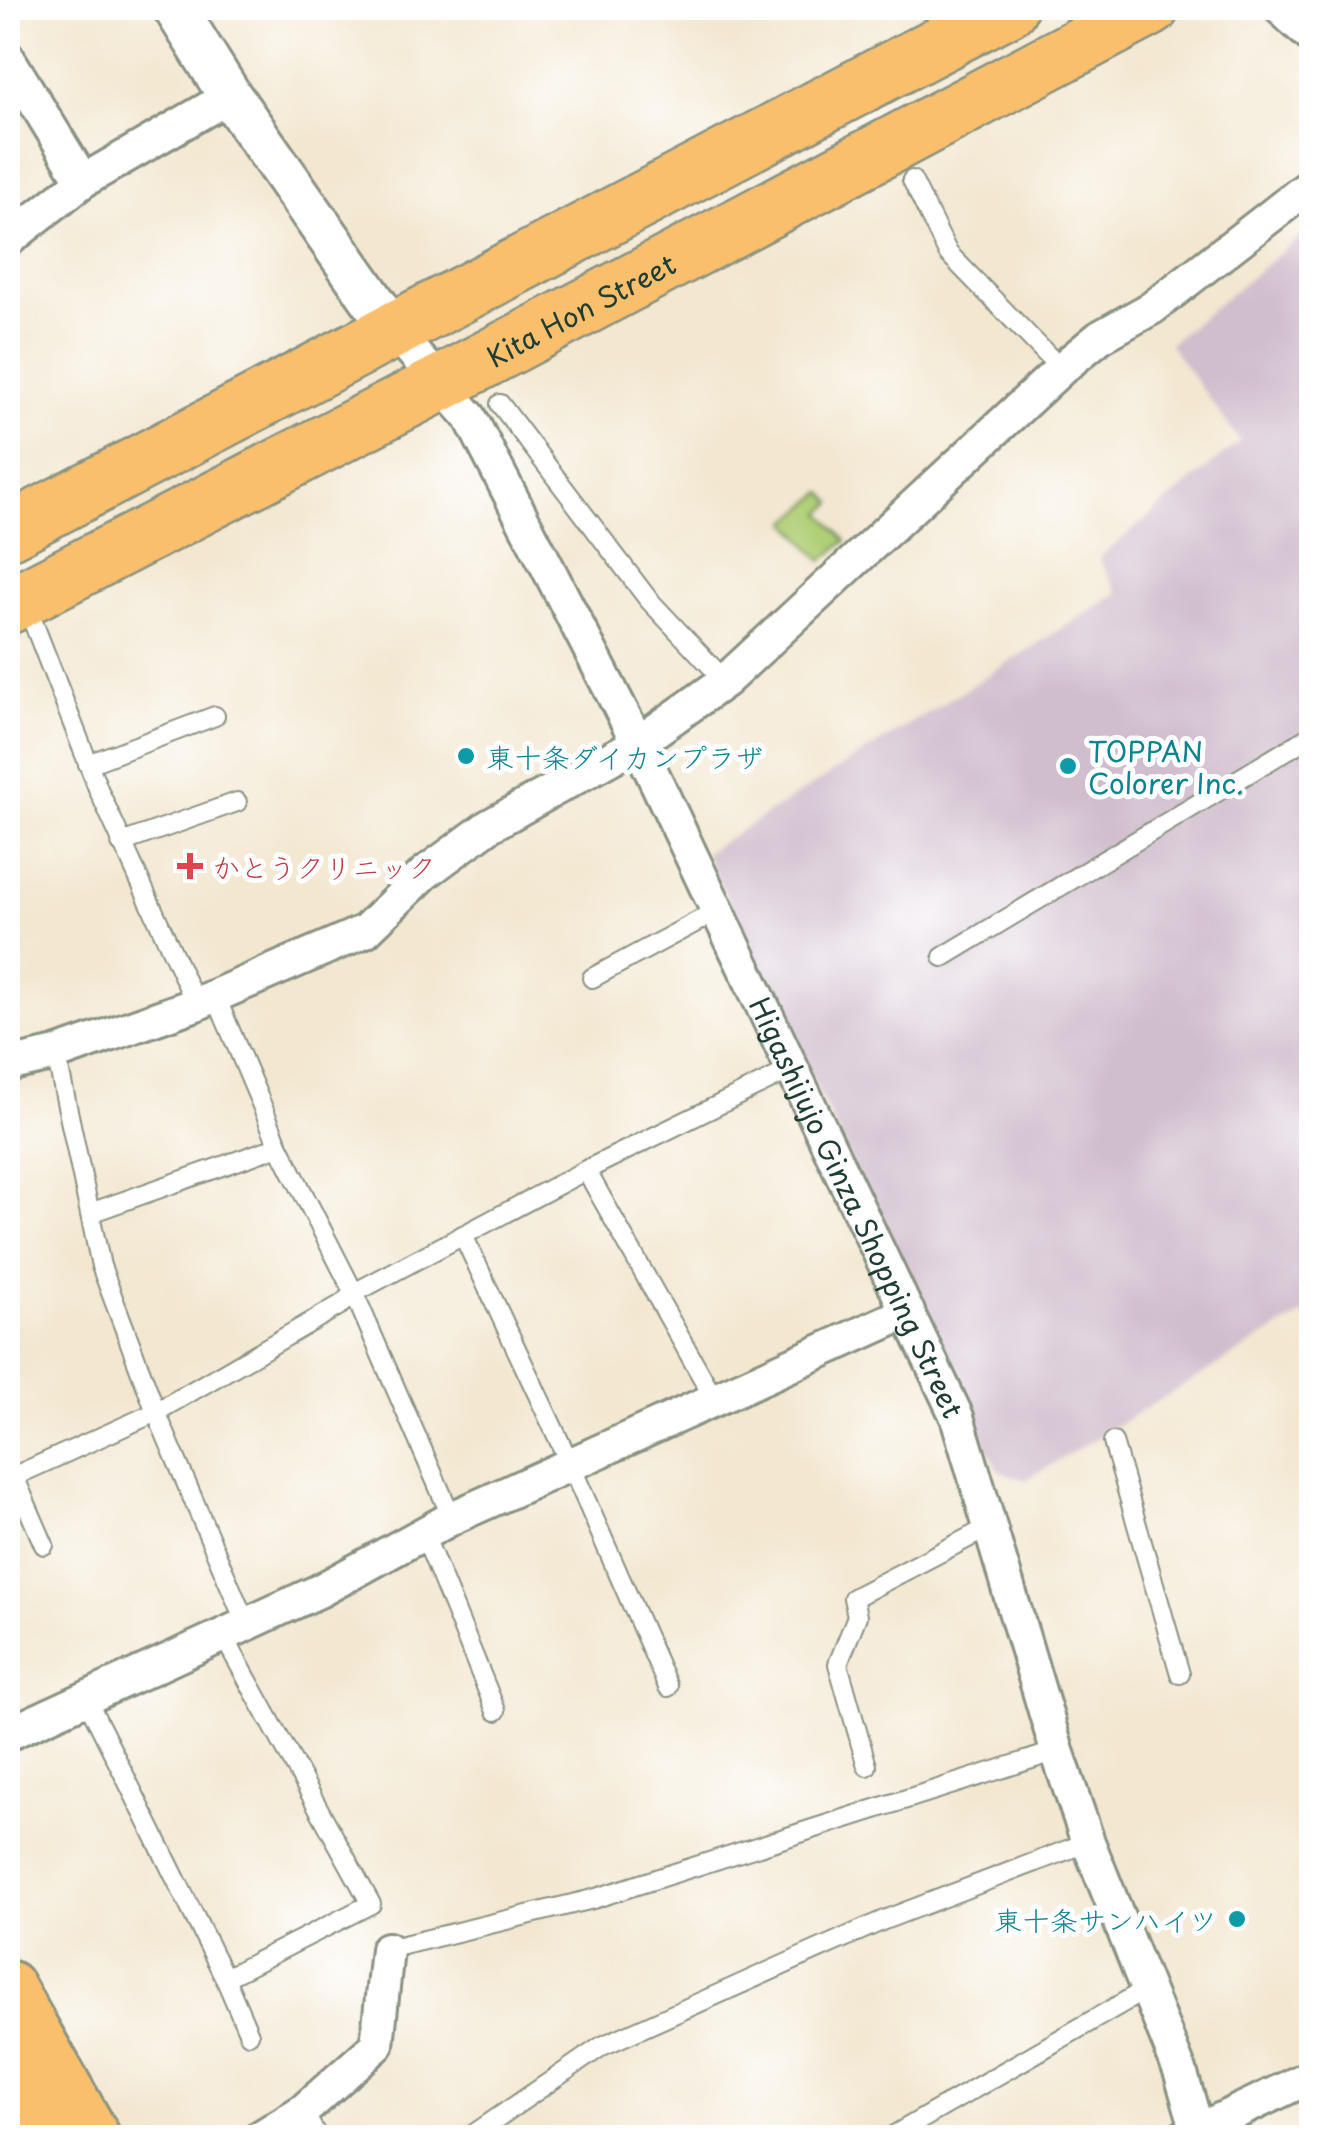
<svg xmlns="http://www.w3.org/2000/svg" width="1319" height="2145" viewBox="0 0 1319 2145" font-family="'Playpen Sans','Klee One',sans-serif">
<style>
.industrial{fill:#d0bdcd}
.green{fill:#b0cf76;stroke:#688655;stroke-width:2.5}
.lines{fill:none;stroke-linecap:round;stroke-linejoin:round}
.service-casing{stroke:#899282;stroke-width:22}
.minor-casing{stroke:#899282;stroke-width:38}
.tertiary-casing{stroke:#899282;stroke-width:48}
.primary-casing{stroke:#899282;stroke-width:58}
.trunk-casing{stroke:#899282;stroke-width:60}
.service{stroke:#fff;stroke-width:18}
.minor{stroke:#fff;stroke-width:32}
.tertiary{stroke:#fff;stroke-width:42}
.primary{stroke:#f9bf6d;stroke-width:52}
.trunk{stroke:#f9bf6d;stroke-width:55}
.culture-dot{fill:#0f9aa8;stroke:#fff;stroke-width:4}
.health-dot{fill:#e0444e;stroke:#fff;stroke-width:4}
.labels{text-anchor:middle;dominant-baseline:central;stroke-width:10;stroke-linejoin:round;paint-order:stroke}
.street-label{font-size:28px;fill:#1f3d34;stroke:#fff}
.culture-label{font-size:28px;fill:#0d838f;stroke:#fff;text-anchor:start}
.health-label{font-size:28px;fill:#be3a42;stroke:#fff;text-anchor:start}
</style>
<rect width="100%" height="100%" fill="#fff"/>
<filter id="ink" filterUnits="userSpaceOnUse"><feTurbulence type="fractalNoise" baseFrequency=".01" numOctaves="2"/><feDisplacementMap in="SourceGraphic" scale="20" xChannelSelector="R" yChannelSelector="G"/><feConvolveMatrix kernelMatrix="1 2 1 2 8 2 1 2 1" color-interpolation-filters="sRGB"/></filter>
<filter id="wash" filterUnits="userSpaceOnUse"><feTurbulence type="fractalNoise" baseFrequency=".0048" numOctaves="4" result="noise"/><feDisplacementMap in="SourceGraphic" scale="40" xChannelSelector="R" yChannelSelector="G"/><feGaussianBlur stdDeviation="2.25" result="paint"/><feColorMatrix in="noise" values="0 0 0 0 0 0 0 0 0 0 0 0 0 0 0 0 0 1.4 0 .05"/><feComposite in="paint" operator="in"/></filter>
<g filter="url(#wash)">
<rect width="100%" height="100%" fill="#f3e7d0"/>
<path class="industrial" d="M 1311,228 L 1311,1309 L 1026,1480 L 998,1470 L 705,853 L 1118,593 L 1099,558 L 1240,441 L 1169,344 Z"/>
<path class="green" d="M 823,492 L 833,503 L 822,513 L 846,541 L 822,561 L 788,522 Z"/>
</g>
<g filter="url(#ink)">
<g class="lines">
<defs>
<g id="service">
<path d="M 912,180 L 948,253 L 1061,369"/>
<path d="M 500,404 L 648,599 L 725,681"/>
<path d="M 26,604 L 99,791 L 196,1004"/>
<path d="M 88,764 L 215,716"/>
<path d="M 121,843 L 237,802"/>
<path d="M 943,957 L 1312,735"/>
<path d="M 592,978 L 717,911"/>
<path d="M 216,997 L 279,1146 L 354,1293 L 452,1518"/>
<path d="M 56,1054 L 101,1266 L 156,1412 L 247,1626"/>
<path d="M 586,1170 L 715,1400"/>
<path d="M 90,1213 L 279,1146"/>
<path d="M 463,1235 L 571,1466 L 668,1687"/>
<path d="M 1113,1442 L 1180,1674"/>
<path d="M 14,1476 L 44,1545"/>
<path d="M 8,1479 L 156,1412 L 342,1304 L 354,1293 L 586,1170 L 792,1069"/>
<path d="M 423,1532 L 496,1711"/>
<path d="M 87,1700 L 225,1978 L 371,1904 L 224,1637"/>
<path d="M 867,1766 L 838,1664 L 857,1616 L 853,1598 L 991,1526"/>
<path d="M 387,1949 L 593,1899 L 1057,1751"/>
<path d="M 225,1978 L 249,2034"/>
<path d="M 303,2111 L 318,2138"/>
<path d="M 468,2138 L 602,2046 L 884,1920 L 1088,1842"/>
<path d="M 889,2138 L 1145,1990"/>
</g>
<g id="minor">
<path d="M 1280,8 L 1312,37"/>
<path d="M 8,58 L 83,181"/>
<path d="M 8,240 L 83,181 L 230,96"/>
<path id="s1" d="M 394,331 L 470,417 L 638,743 L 957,1417 L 1057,1751 L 1088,1842 L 1180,2071 L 1200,2138"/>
<path d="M 8,1065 L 56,1054 L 196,1004 L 365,931 L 425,873 L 489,826 L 638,743 L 725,681 L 1061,369 L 1100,337 L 1152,308 L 1312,184"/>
<path d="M 8,1734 L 319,1591 L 452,1518 L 908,1312"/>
<path d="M 259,2138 L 303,2111 L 377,2045 L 387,1949"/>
<path d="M 1182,2138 L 1312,2076"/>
</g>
<path id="tertiary" d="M 175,8 L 230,96 L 394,331"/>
<g id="primary">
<path d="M 8,1987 L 94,2138"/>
<path d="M 8,2062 L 54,2138"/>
</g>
<g id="trunk">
<path d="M 8,532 L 1009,8"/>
<path id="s2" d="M 8,606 L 439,384 L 1151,8"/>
</g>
</defs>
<use href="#service" class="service-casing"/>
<use href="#minor" class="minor-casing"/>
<use href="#tertiary" class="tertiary-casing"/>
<use href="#primary" class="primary-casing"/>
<use href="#trunk" class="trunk-casing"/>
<use href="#service" class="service"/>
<use href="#minor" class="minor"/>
<use href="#tertiary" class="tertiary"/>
<use href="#primary" class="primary"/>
<use href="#trunk" class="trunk"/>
</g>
</g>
<g class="culture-dot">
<circle cx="466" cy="756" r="10"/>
<circle cx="1068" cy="766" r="10"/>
<circle cx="1237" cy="1919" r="10"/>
</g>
<path class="health-dot" d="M185 851h10v10h10v10h-10v10h-10v-10h-10v-10h10z"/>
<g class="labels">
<g class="street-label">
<text stroke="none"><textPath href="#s2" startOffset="645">Kita Hon Street</textPath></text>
<text stroke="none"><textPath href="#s1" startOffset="995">Higashijujo Ginza Shopping Street</textPath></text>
</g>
<g class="culture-label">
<text x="1088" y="750">TOPPAN<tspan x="1088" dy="32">Colorer Inc.</tspan></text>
<text x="486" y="756">東十条ダイカンプラザ</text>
<text x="1217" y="1919" text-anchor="end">東十条サンハイツ</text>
</g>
<g class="health-label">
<text x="212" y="866">かとうクリニック</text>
</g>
</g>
<rect width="1319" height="2145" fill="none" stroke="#fff" stroke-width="40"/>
</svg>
